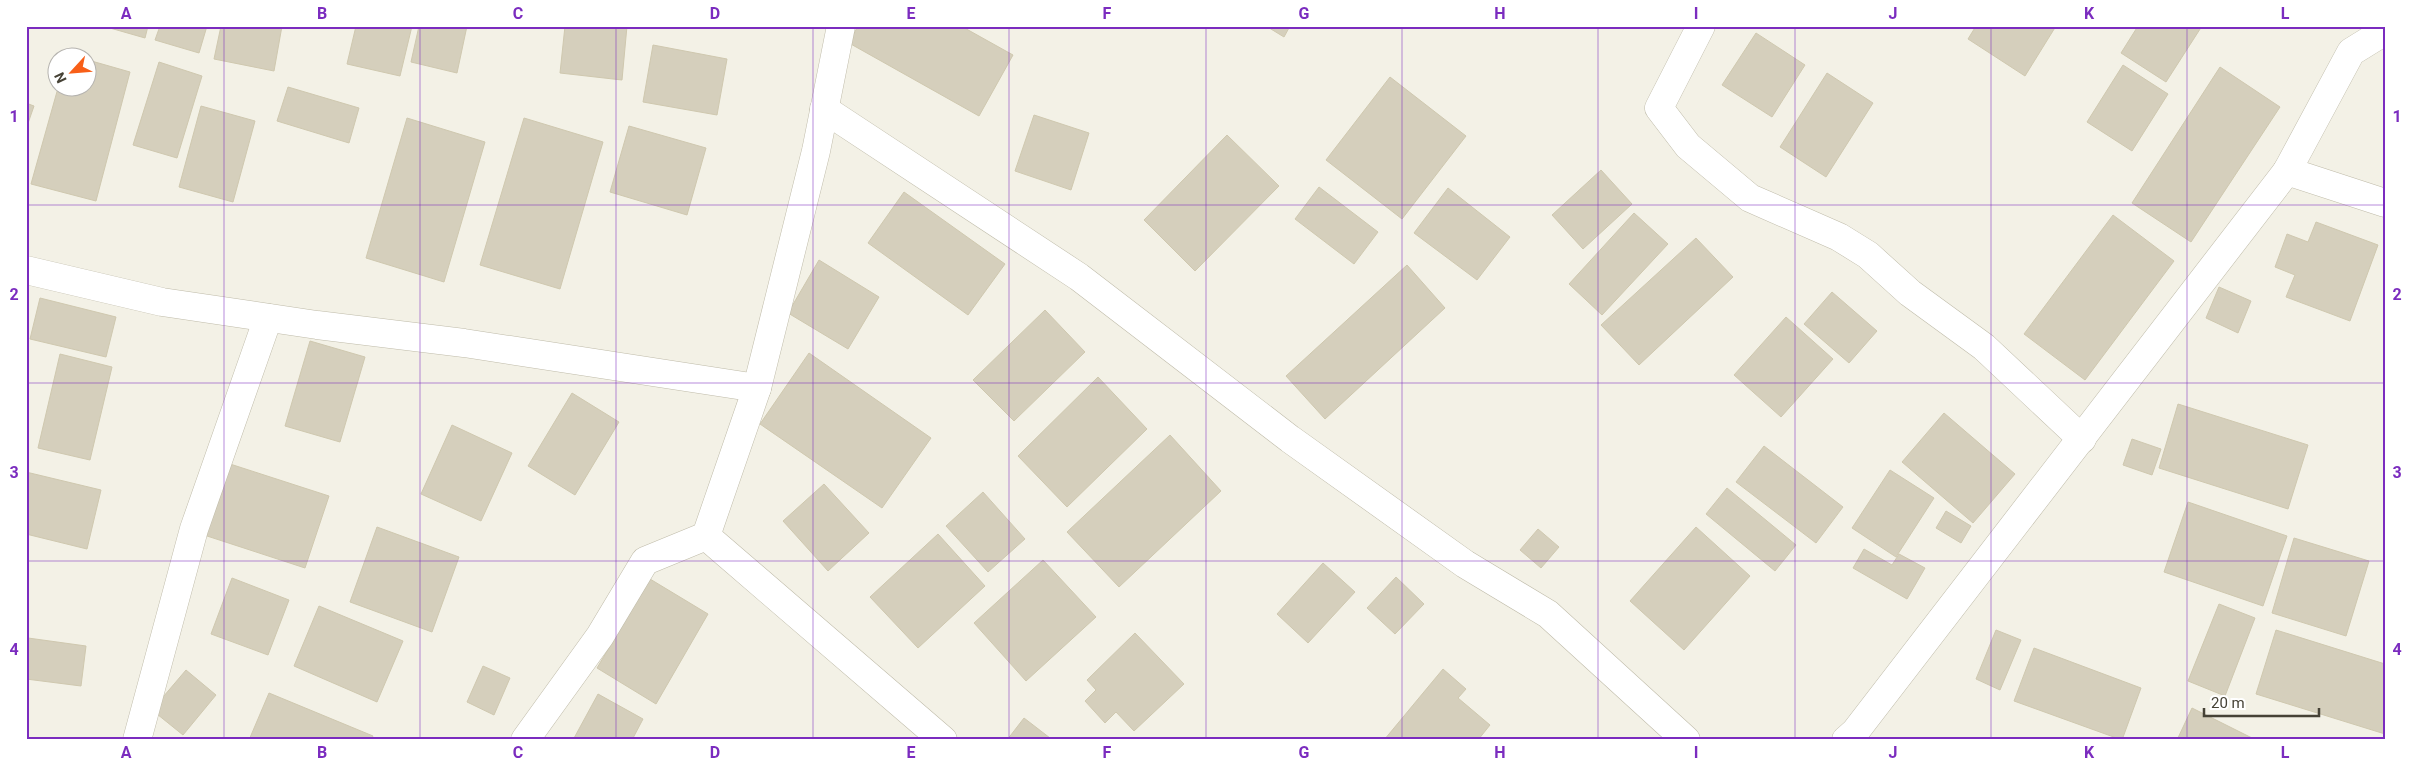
<svg xmlns="http://www.w3.org/2000/svg" width="2411" height="766" viewBox="0 0 2411 766" font-family="Roboto,sans-serif">
<style>
.building{fill:#d5cfbc;stroke:#cfc8af}
.lines{fill:none;stroke-linecap:round;stroke-linejoin:round}
.minor-casing{stroke:#bfbba9;stroke-width:29}
.minor{stroke:#fff;stroke-width:28}
.grid{fill:none;stroke:#7b2cbf;stroke-width:1;stroke-opacity:0.55}
.neatline{fill:none;stroke:#7b2cbf;stroke-width:2}
.grid-label{font-size:16px;text-anchor:middle;font-weight:bold;fill:#7b2cbf}
</style>
<rect width="100%" height="100%" fill="#f3f1e6"/>
<g class="building">
<path d="M 103,26 L 148,26 L 145,38 Z"/>
<path d="M 160,26 L 207,26 L 199,53 L 155,40 Z"/>
<path d="M 221,26 L 282,26 L 274,71 L 214,59 Z"/>
<path d="M 356,26 L 412,26 L 400,76 L 347,64 Z"/>
<path d="M 419,26 L 467,26 L 457,73 L 411,62 Z"/>
<path d="M 565,26 L 627,26 L 622,80 L 560,73 Z"/>
<path d="M 858,26 L 961,26 L 1013,55 L 979,116 L 849,43 Z"/>
<path d="M 1266,26 L 1290,26 L 1284,37 Z"/>
<path d="M 1976,26 L 2056,26 L 2025,76 L 1968,39 Z"/>
<path d="M 2138,26 L 2202,26 L 2166,82 L 2121,53 Z"/>
<path d="M 1756,33 L 1805,65 L 1772,117 L 1722,85 Z"/>
<path d="M 653,45 L 727,59 L 717,115 L 643,102 Z"/>
<path d="M 88,60 L 130,72 L 96,201 L 31,184 L 58,88 L 88,88 Z"/>
<path d="M 159,62 L 202,76 L 177,158 L 133,145 Z"/>
<path d="M 2123,65 L 2168,94 L 2132,151 L 2087,122 Z"/>
<path d="M 2220,67 L 2280,107 L 2191,242 L 2132,203 Z"/>
<path d="M 1827,73 L 1873,103 L 1826,177 L 1780,147 Z"/>
<path d="M 1390,77 L 1466,136 L 1402,219 L 1326,160 Z"/>
<path d="M 288,87 L 359,108 L 349,143 L 277,121 Z"/>
<path d="M 26,103 L 34,106 L 26,129 Z"/>
<path d="M 201,106 L 255,121 L 233,202 L 179,187 Z"/>
<path d="M 1034,115 L 1089,133 L 1071,190 L 1015,171 Z"/>
<path d="M 407,118 L 485,142 L 444,282 L 366,258 Z"/>
<path d="M 524,118 L 603,142 L 560,289 L 480,265 Z"/>
<path d="M 629,126 L 706,148 L 687,215 L 610,192 Z"/>
<path d="M 1227,135 L 1279,186 L 1195,271 L 1144,220 Z"/>
<path d="M 1601,170 L 1632,204 L 1583,249 L 1552,215 Z"/>
<path d="M 1319,187 L 1378,232 L 1354,264 L 1295,219 Z"/>
<path d="M 1448,188 L 1510,237 L 1477,280 L 1414,233 Z"/>
<path d="M 904,192 L 1005,264 L 968,315 L 868,243 Z"/>
<path d="M 1634,213 L 1668,244 L 1602,315 L 1569,284 Z"/>
<path d="M 2113,215 L 2174,261 L 2085,380 L 2024,334 Z"/>
<path d="M 2316,222 L 2378,245 L 2350,321 L 2286,297 L 2295,275 L 2275,267 L 2287,234 L 2308,242 Z"/>
<path d="M 1696,238 L 1733,277 L 1639,365 L 1601,325 Z"/>
<path d="M 819,260 L 879,297 L 848,349 L 788,313 Z"/>
<path d="M 1407,265 L 1445,308 L 1325,419 L 1286,376 Z"/>
<path d="M 2219,287 L 2251,301 L 2238,333 L 2206,318 Z"/>
<path d="M 1832,292 L 1877,331 L 1849,363 L 1804,324 Z"/>
<path d="M 40,298 L 116,317 L 106,357 L 30,339 Z"/>
<path d="M 1045,310 L 1085,352 L 1014,421 L 973,380 Z"/>
<path d="M 1786,317 L 1833,359 L 1781,417 L 1734,375 Z"/>
<path d="M 310,341 L 365,357 L 340,442 L 285,426 Z"/>
<path d="M 809,353 L 931,438 L 882,508 L 760,424 Z"/>
<path d="M 60,354 L 112,367 L 90,460 L 38,448 Z"/>
<path d="M 1098,377 L 1147,429 L 1067,507 L 1018,456 Z"/>
<path d="M 572,393 L 619,422 L 575,495 L 528,466 Z"/>
<path d="M 2178,404 L 2308,445 L 2288,509 L 2159,468 Z"/>
<path d="M 1944,413 L 2015,474 L 1973,523 L 1902,462 Z"/>
<path d="M 452,425 L 512,453 L 481,521 L 421,494 Z"/>
<path d="M 1170,435 L 1221,491 L 1119,587 L 1067,532 Z"/>
<path d="M 2132,439 L 2161,449 L 2152,475 L 2123,465 Z"/>
<path d="M 1764,446 L 1843,507 L 1816,543 L 1736,482 Z"/>
<path d="M 227,463 L 329,496 L 305,568 L 204,535 Z"/>
<path d="M 1890,470 L 1934,498 L 1896,557 L 1852,528 Z"/>
<path d="M 26,472 L 101,490 L 87,549 L 26,534 Z"/>
<path d="M 824,484 L 869,533 L 828,571 L 783,521 Z"/>
<path d="M 1727,488 L 1796,545 L 1775,571 L 1706,514 Z"/>
<path d="M 983,492 L 1025,539 L 988,572 L 946,526 Z"/>
<path d="M 2188,502 L 2287,536 L 2263,606 L 2164,572 Z"/>
<path d="M 1946,511 L 1971,526 L 1961,543 L 1936,528 Z"/>
<path d="M 377,527 L 459,557 L 432,632 L 350,602 Z"/>
<path d="M 1696,527 L 1750,576 L 1684,650 L 1630,601 Z"/>
<path d="M 1538,529 L 1559,547 L 1541,568 L 1520,550 Z"/>
<path d="M 938,534 L 985,586 L 918,648 L 870,597 Z"/>
<path d="M 2294,538 L 2369,561 L 2346,636 L 2272,613 Z"/>
<path d="M 1864,549 L 1892,565 L 1899,554 L 1925,568 L 1907,599 L 1853,568 Z"/>
<path d="M 1043,560 L 1096,617 L 1026,681 L 974,623 Z"/>
<path d="M 1323,563 L 1355,592 L 1308,643 L 1277,614 Z"/>
<path d="M 1396,577 L 1424,604 L 1395,634 L 1367,608 Z"/>
<path d="M 232,578 L 289,600 L 268,655 L 211,634 Z"/>
<path d="M 650,579 L 708,614 L 656,704 L 597,668 Z"/>
<path d="M 2219,604 L 2255,618 L 2225,696 L 2188,681 Z"/>
<path d="M 319,606 L 403,641 L 377,702 L 294,666 Z"/>
<path d="M 1996,630 L 2021,640 L 2000,690 L 1976,679 Z"/>
<path d="M 2276,630 L 2385,664 L 2385,734 L 2256,694 Z"/>
<path d="M 1135,633 L 1184,684 L 1134,731 L 1116,712 L 1105,723 L 1085,701 L 1096,690 L 1087,680 Z"/>
<path d="M 28,638 L 86,646 L 81,686 L 26,679 Z"/>
<path d="M 2034,648 L 2141,688 L 2122,740 L 2014,701 Z"/>
<path d="M 483,666 L 510,678 L 494,715 L 467,702 Z"/>
<path d="M 1443,669 L 1466,689 L 1458,698 L 1490,725 L 1478,740 L 1384,740 Z"/>
<path d="M 186,670 L 216,695 L 183,735 L 152,710 Z"/>
<path d="M 269,693 L 373,736 L 371,740 L 249,740 Z"/>
<path d="M 598,694 L 643,719 L 632,740 L 573,740 Z"/>
<path d="M 2192,708 L 2256,740 L 2177,740 Z"/>
<path d="M 1024,718 L 1050,738 L 1049,740 L 1007,740 Z"/>
</g>
<g class="lines">
<defs>
<g id="minor">
<path d="M 1701,26 L 1659,108 L 1688,146 L 1750,198 L 1839,237 L 1868,255 L 1910,293 L 1984,347 L 2082,439"/>
<path d="M 824,109 L 1079,277 L 1290,439 L 1465,564 L 1548,614 L 1686,740"/>
<path d="M 2287,171 L 2385,203"/>
<path d="M 26,270 L 162,302 L 317,325 L 464,343 L 757,388"/>
<path d="M 706,536 L 943,740"/>
<path d="M 137,740 L 194,529 L 268,318"/>
<path d="M 525,740 L 600,636 L 645,561 L 706,536 L 757,388 L 816,151 L 841,26"/>
<path d="M 1846,740 L 1855,732 L 2287,171 L 2351,52 L 2385,31"/>
</g>
</defs>
<use href="#minor" class="minor-casing"/>
<use href="#minor" class="minor"/>
</g>
<path class="grid" d="M 224,26 L 224,740M 420,26 L 420,740M 616,26 L 616,740M 813,26 L 813,740M 1009,26 L 1009,740M 1206,26 L 1206,740M 1402,26 L 1402,740M 1598,26 L 1598,740M 1795,26 L 1795,740M 1991,26 L 1991,740M 2187,26 L 2187,740M 26,205 L 2385,205M 26,383 L 2385,383M 26,561 L 2385,561"/>
<rect width="2411" height="766" fill="none" stroke="#ffffff" stroke-width="55"/>
<g transform="translate(72 72) rotate(244)"><circle r="24" fill="#ffffff" stroke="#b5b3af"/>
<path d="M0-4L9 19L0 12L-9 19Z" fill="#f85f18"/>
<text y="-8" font-size="14" font-weight="bold" text-anchor="middle" fill="#464236">N</text>
</g>
<path d="M2204 708v8h115v-8" fill="none" stroke="#464236" stroke-width="2.5"/>
<text x="2211" y="708" font-size="15" fill="#464236" stroke="#ffffff" stroke-width="4" paint-order="stroke">20 m</text>
<rect x="28" y="28" width="2356" height="710" class="neatline"/>
<g class="grid-label">
<text x="126" y="19">A</text>
<text x="322" y="19">B</text>
<text x="518" y="19">C</text>
<text x="715" y="19">D</text>
<text x="911" y="19">E</text>
<text x="1107" y="19">F</text>
<text x="1304" y="19">G</text>
<text x="1500" y="19">H</text>
<text x="1696" y="19">I</text>
<text x="1893" y="19">J</text>
<text x="2089" y="19">K</text>
<text x="2285" y="19">L</text>
<text x="14" y="122">1</text>
<text x="2397" y="122">1</text>
<text x="14" y="300">2</text>
<text x="2397" y="300">2</text>
<text x="14" y="478">3</text>
<text x="2397" y="478">3</text>
<text x="14" y="655">4</text>
<text x="2397" y="655">4</text>
<text x="126" y="758">A</text>
<text x="322" y="758">B</text>
<text x="518" y="758">C</text>
<text x="715" y="758">D</text>
<text x="911" y="758">E</text>
<text x="1107" y="758">F</text>
<text x="1304" y="758">G</text>
<text x="1500" y="758">H</text>
<text x="1696" y="758">I</text>
<text x="1893" y="758">J</text>
<text x="2089" y="758">K</text>
<text x="2285" y="758">L</text>
</g>
</svg>
